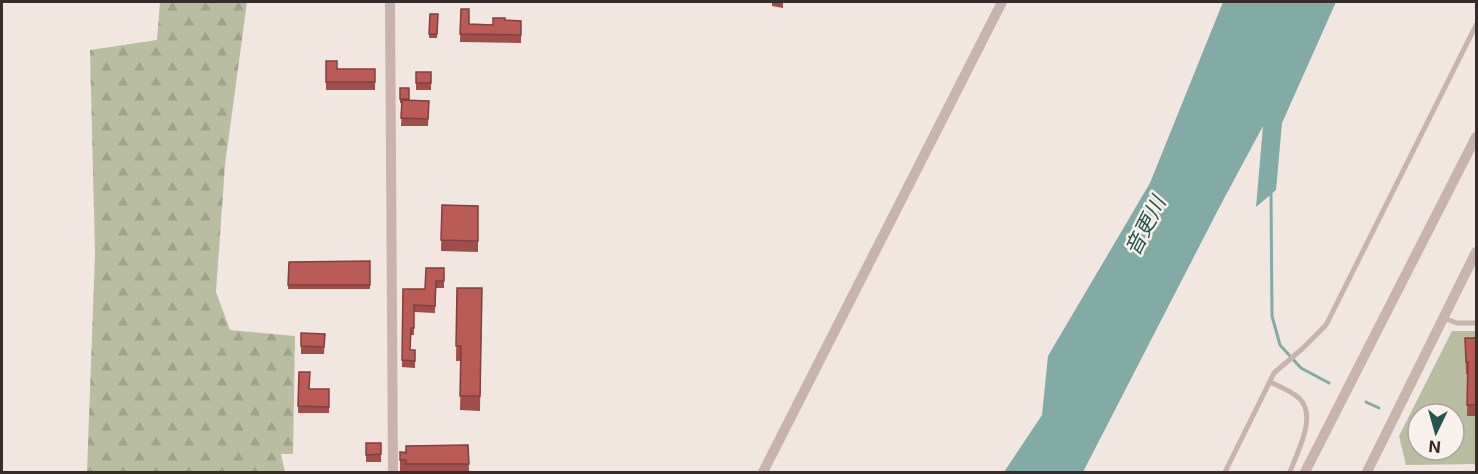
<svg xmlns="http://www.w3.org/2000/svg" width="1478" height="474" viewBox="0 0 1478 474" font-family="Inter,'Noto Sans JP',sans-serif">
<style>
.green{fill:#babea1;fill-rule:evenodd}
.forest{fill:url(#forest-firs)}
.water{fill:#82aba5}
.lines{fill:none;stroke-linecap:round;stroke-linejoin:round}
.stream{stroke:#82aba5;stroke-width:3}
.service{stroke:#c8b4ad;stroke-width:5}
.minor{stroke:#c8b4ad;stroke-width:10}
.wall{fill:#a04e49}
.building{fill:#ba5b55;stroke:#82403c;stroke-width:1.5}
.labels{text-anchor:middle;dominant-baseline:central;stroke-width:5;stroke-linejoin:round;paint-order:stroke}
.water-label{font-size:21px;font-style:italic;fill:#24544f;stroke:#f8f1ec}
</style>
<defs>
<pattern id="forest-firs" width="22" height="20" patternUnits="userSpaceOnUse" patternTransform="scale(1.5)"><rect width="22" height="20" fill="#babea1"/><path d="M5 1l3.5 6h-7zM16 11l3.5 6h-7z" fill="#a0a38b"/></pattern>
</defs>
<rect width="100%" height="100%" fill="#f1e6e0"/>
<path class="green" d="M 1452,331 L 1476,331 L 1476,464 L 1406,465 L 1399,436 ZM 1418,414 L 1454,414 L 1454,450 L 1418,450 Z"/>
<path class="forest" d="M 160,2 L 247,2 L 225,165 L 216,292 L 230,330 L 295,336 L 293,454 L 281,454 L 285,472 L 87,472 L 95,254 L 90,50 L 157,40 Z"/>
<path class="water" d="M 1223,2 L 1336,2 L 1282,123 L 1276,190 L 1256,207 L 1263,126 L 1219,208 L 1083,472 L 1004,472 L 1042,415 L 1048,356 L 1150,183 Z"/>
<g class="lines">
<g class="stream">
<path d="M 1271,192 L 1272,316 L 1280,345 L 1301,368 L 1329,383"/>
<path d="M 1366,402 L 1379,408"/>
</g>
<g class="service">
<path d="M 1444,318 L 1457,323 L 1476,323"/>
<path d="M 1270,382 C 1279,386 1291,391 1299,398 C 1318,416 1297,452 1290,472"/>
<path d="M 1225,472 L 1274,373 L 1302,349 L 1326,325 L 1476,25"/>
</g>
<g class="minor">
<path d="M 390,2 L 393,472"/>
<path d="M 763,472 L 1002,2"/>
<path d="M 1305,472 L 1476,137"/>
<path d="M 1367,472 L 1476,252"/>
</g>
</g>
<g class="wall">
<path d="M 772,2 L 783,2 L 783,8 L 772,6 Z"/>
<path d="M 461,9 L 469,24 L 493,25 L 505,20 L 521,21 L 521,43 L 460,42 Z"/>
<path d="M 430,14 L 438,14 L 437,38 L 429,38 Z"/>
<path d="M 326,61 L 337,69 L 375,69 L 375,90 L 326,90 Z"/>
<rect x="416" y="72" width="15" height="18"/>
<path d="M 400,88 L 409,88 L 409,100 L 429,101 L 428,126 L 401,126 L 402,103 L 400,103 Z"/>
<path d="M 442,205 L 478,206 L 478,252 L 441,251 Z"/>
<path d="M 370,261 L 370,289 L 288,289 L 289,262 Z"/>
<path d="M 444,268 L 444,288 L 436,288 L 435,313 L 414,312 L 414,335 L 411,335 L 410,350 L 415,350 L 415,368 L 402,367 L 403,289 L 425,289 Z"/>
<path d="M 457,288 L 482,288 L 480,411 L 460,410 L 461,361 L 456,361 Z"/>
<path d="M 301,333 L 325,334 L 324,354 L 301,354 Z"/>
<path d="M 1465,338 L 1476,338 L 1476,416 L 1467,416 L 1468,374 L 1466,374 Z"/>
<path d="M 299,372 L 309,389 L 329,389 L 329,413 L 298,413 Z"/>
<rect x="366" y="443" width="15" height="19"/>
<path d="M 468,445 L 469,472 L 406,472 L 406,471 L 400,471 L 400,452 Z"/>
</g>
<g class="building">
<path d="M 461,9 L 469,9 L 469,24 L 493,25 L 493,18 L 505,18 L 505,20 L 521,21 L 521,35 L 460,34 Z"/>
<path d="M 430,14 L 438,14 L 437,34 L 429,34 Z"/>
<path d="M 326,61 L 337,61 L 337,69 L 375,69 L 375,82 L 326,82 Z"/>
<rect x="416" y="72" width="15" height="11"/>
<rect x="400" y="88" width="9" height="11"/>
<path d="M 402,100 L 429,101 L 428,119 L 401,118 Z"/>
<path d="M 442,205 L 478,206 L 478,241 L 441,240 Z"/>
<path d="M 370,261 L 370,285 L 288,285 L 289,262 Z"/>
<path d="M 426,268 L 444,268 L 444,281 L 436,281 L 435,306 L 414,305 L 414,328 L 411,328 L 410,350 L 415,350 L 415,361 L 402,360 L 403,289 L 425,289 Z"/>
<path d="M 457,288 L 482,288 L 480,396 L 460,396 L 461,346 L 456,346 Z"/>
<path d="M 301,333 L 325,334 L 324,347 L 301,346 Z"/>
<path d="M 1465,338 L 1476,338 L 1476,405 L 1467,405 L 1468,362 L 1466,362 Z"/>
<path d="M 299,372 L 310,372 L 309,389 L 329,389 L 329,407 L 298,406 Z"/>
<path d="M 366,443 L 381,443 L 381,454 L 366,455 Z"/>
<path d="M 468,445 L 469,464 L 406,464 L 406,460 L 400,460 L 400,452 L 406,453 L 406,446 Z"/>
</g>
<g class="labels">
<g class="water-label">
<text transform="translate(1145 226) rotate(-63)">音更川</text>
</g>
</g>
<rect width="1478" height="474" fill="none" stroke="#372c2b" stroke-width="6"/>
<g transform="translate(1436 432) rotate(185)"><circle r="28" fill="#f8f1ec" stroke="#aba29f" stroke-width="1.5"/>
<path d="M0-4.5L10 22L0 15L-10 22Z" fill="#24544f"/>
<text y="-9" font-size="16" font-weight="bold" text-anchor="middle" fill="#372c2b">N</text>
</g>
</svg>
